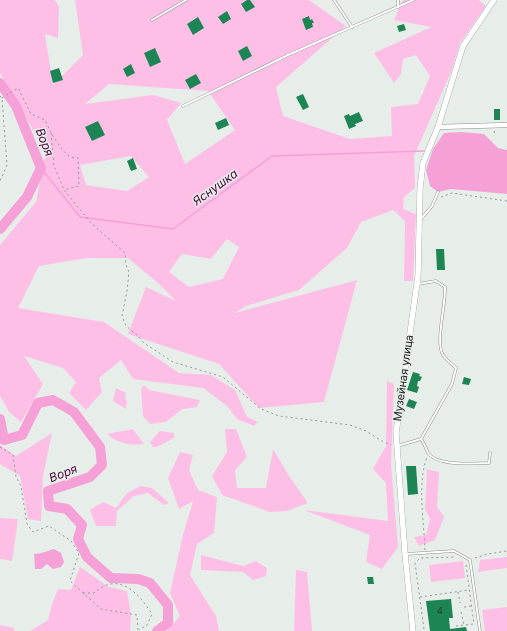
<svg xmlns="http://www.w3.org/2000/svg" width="507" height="631" viewBox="0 0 507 631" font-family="Inter,sans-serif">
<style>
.green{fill:#febfe7;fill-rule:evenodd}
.water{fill:#f5a1d7}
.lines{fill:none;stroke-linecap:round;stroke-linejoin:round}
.stream{stroke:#f5a1d7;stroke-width:1.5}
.river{stroke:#f5a1d7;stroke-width:10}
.building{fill:#1d8553}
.service-casing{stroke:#888f8a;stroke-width:3}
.minor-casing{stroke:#888f8a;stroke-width:5.5}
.tertiary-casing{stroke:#888f8a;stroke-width:6}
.path{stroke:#939894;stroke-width:1;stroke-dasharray:2 3;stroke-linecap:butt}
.service{stroke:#fff;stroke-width:2}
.minor{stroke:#fff;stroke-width:4.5}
.tertiary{stroke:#fff;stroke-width:5.5}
.labels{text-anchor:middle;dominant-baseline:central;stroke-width:3;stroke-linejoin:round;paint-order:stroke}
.number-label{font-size:9px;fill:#1f3c2e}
.street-label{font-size:11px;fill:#202321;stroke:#e7eee9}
.water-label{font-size:12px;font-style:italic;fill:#4e033c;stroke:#e7eee9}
</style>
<rect width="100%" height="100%" fill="#e7eee9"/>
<g class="green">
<path d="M 0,0 L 55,0 L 59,7 L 58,38 L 45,34 L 53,85 L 83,55 L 75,0 L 309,0 L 346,26 L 276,87 L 283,116 L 350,139 L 392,136 L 391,107 L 418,104 L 430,76 L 416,55 L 403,59 L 401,74 L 394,83 L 374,53 L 431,27 L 394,20 L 403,0 L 479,0 L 486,6 L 460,43 L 451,72 L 414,156 L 415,188 L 404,197 L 403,209 L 416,214 L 413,281 L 404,281 L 405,221 L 393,210 L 361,222 L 347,248 L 299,290 L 246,306 L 235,313 L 357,280 L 324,402 L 259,408 L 219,364 L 128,334 L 146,287 L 176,301 L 159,284 L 128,258 L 87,258 L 39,266 L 18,308 L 104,322 L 179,373 L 211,375 L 235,390 L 247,417 L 258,422 L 254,426 L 237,419 L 227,406 L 203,388 L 133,379 L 121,360 L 99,378 L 102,392 L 86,410 L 69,393 L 76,382 L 63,368 L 24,356 L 43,384 L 21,422 L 9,412 L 0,396 L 0,245 L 36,202 L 46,152 L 0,73 ZM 109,84 L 208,91 L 235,130 L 185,164 L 167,120 L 181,103 L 153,95 L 85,104 ZM 131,156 L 149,177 L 127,191 L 86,185 L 80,165 ZM 227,239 L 239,247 L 223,279 L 189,287 L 169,272 L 182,254 L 211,259 Z"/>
<path d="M 387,381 L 394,384 L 391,464 L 398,547 L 382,569 L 366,562 L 370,535 L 304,510 L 388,521 L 386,483 L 373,469 L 386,446 Z"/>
<path d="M 144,385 L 149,390 L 200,400 L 197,407 L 182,409 L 166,422 L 150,424 L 143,416 L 141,389 Z"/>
<path d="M 116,388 L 126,393 L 125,399 L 127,401 L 126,409 L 113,401 Z"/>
<path d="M 133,429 L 144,444 C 131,446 117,443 107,434 Z"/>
<path d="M 225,429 L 236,429 L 247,457 L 235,470 L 237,488 L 266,488 L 273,449 L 289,476 L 308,503 L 287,511 L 270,512 L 222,495 L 212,476 L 227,452 Z"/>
<path d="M 160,431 L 174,433 L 174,438 L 157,447 L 153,447 L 150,442 Z"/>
<path d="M 52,433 L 43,476 L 41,521 L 28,519 L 20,476 L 0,464 L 0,445 L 16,456 Z"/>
<path d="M 180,452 L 193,455 L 189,470 L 198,490 L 217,497 L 214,533 L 197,544 L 190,575 L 216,616 L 219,631 L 167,631 L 180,616 L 170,593 L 183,535 L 193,501 L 179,509 L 168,478 Z"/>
<path d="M 427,469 L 439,472 L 437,507 L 444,517 L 435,540 L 419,546 L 414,537 L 426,535 L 430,519 L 425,509 Z"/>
<path d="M 141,486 L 152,488 L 169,503 L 164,505 L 148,493 L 134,496 L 117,511 L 116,526 L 96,526 L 90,510 L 103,502 L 116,508 L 127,493 Z"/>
<path d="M 0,518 L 18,519 L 12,561 L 0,559 Z"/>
<path d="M 201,555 L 243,566 L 256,561 L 267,568 L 266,576 L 253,580 L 243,572 L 201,570 Z"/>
<path d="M 507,557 L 507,568 L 478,572 L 480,560 Z"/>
<path d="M 463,561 L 465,578 L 431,582 L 429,565 Z"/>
<path d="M 80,567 L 109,587 L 127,591 L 131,615 L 130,631 L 30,631 L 48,620 L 52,604 L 58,589 L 71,590 Z"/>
<path d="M 296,570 L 307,572 L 312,631 L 294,631 Z"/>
<path d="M 507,607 L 507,631 L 485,631 L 482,610 Z"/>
<path d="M 0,625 L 14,628 L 14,631 L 0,631 Z"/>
</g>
<g class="water">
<path d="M 461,132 L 484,134 L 498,148 L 507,150 L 507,194 L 451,189 L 438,192 L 430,186 L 426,170 L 433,149 L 444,133 Z"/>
<path d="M 54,549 L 61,553 L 64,562 L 61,567 L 53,569 L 47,564 L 41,569 L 35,569 L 34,554 C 41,554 47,551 54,549 Z"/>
</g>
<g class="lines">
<path class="stream" d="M 41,168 L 80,217 L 173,229 L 272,156 L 424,151"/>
<g class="river">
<path d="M 0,83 L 16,106 L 41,168 L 27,197 L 0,229"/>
<path d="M 0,419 L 4,440 L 22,435 L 38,403 L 53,400 L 74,412 L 100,447 L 102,465 L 90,477 L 48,491 L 49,506 L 67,509 L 82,525 L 78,539 L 87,557 L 111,578 L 138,579 L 150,583 L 168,605 L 168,623 L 157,631"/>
</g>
</g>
<g class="building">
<path d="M 247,0 L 250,0 L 255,7 L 246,12 L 241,4 Z"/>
<path d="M 227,11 L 231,19 L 223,24 L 218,17 Z"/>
<path d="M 309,16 L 310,20 L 312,19 L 314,23 L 312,23 L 313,27 L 306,30 L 302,19 Z"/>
<path d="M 198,17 L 204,28 L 193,35 L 187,24 Z"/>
<path d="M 404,24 L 406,30 L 399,32 L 397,26 Z"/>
<path d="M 247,46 L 252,56 L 243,61 L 238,51 Z"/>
<path d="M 155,48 L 161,62 L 150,67 L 144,53 Z"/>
<path d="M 131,64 L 135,73 L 127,77 L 123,69 Z"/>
<path d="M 59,68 L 63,80 L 53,83 L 50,71 Z"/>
<path d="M 196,74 L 201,83 L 190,89 L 185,80 Z"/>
<path d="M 303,94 L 309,107 L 303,110 L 296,97 Z"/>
<rect x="494" y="109" width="6" height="11"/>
<path d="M 359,112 L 363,121 L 355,124 L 356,126 L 349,129 L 344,116 L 349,114 L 350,116 Z"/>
<path d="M 226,118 L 229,125 L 218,130 L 215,123 Z"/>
<path d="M 98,121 L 105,135 L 92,141 L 85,127 Z"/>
<path d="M 133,158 L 137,169 L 131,171 L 127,161 Z"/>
<path d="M 436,249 L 444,249 L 445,270 L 437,270 Z"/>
<path d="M 413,372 L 420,374 L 419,376 L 422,377 L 420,381 L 418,381 L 417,386 L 419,387 L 417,393 L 407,390 Z"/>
<path d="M 464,377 L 471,379 L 469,385 L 462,384 Z"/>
<path d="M 409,399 L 417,402 L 414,409 L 406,406 Z"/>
<path d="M 406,466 L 416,466 L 418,494 L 408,495 Z"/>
<path d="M 367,577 L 373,577 L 374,584 L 368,584 Z"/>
<path d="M 451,599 L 453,618 L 449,618 L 450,629 L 466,627 L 467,631 L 430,631 L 426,601 Z"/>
</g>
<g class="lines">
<defs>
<g id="service">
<path d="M 334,0 L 352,27"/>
<path d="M 398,7 L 398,0"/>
<path d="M 152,20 L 186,0"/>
<path d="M 183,106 L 288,55 L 413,0"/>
<path d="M 421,219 L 432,206 L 438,192"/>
<path d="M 421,439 C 424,443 426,448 428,453 C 438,467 474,463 489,463 L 490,453"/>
<path d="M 397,446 L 421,439 L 452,384 L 456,368 C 452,364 446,360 443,355 C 435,343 446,304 445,287 L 436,281 L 418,284"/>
<path d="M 406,554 L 454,551 L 470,560 L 480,631"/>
</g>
<path id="minor" d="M 438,127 L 507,125"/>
<path id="tertiary" d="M 413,631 L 405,554 L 396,433 L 418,276 L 420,189 L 423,163 L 438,127 L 463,46 L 494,0"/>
</defs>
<use href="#service" class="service-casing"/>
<use href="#minor" class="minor-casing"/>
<use href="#tertiary" class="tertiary-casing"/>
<g class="path">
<path d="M 0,96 L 2,98 L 7,165 L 0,181"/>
<path d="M 2,98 L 18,88 L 31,114 L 45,120 C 49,130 62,153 71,157 C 73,158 76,158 78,158 L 79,186 L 64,190 L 91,223 L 125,253 L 126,265 L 129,272 L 127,291 L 122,316 L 126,326 L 138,336 L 144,343 L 173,362 L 223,377 L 261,409 L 279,416 L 350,425 L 366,431 L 382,441 L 391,445"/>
<path d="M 494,131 L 495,136"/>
<path d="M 51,133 L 54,166 L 64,190"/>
<path d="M 441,197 L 452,193 L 507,201"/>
<path d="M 0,447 L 13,455 L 16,477 L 21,486 L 27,524 L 33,532 L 49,526 L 71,541 L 79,553 L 70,581 L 101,609 L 137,615 L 138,631"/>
<path d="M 425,550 C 424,521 417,484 427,457"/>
<path d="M 475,558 L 488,554 L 507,551"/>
<path d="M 466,565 L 474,624"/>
<path d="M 458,592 L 460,603"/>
<path d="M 83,593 L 94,593 C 118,571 138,592 152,614 L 147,625 L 139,630"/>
<path d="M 420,597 L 469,590"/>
<path d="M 464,607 L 471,606"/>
<path d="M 461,612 L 464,625"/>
<path d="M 456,626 L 474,624"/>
<path d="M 424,629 L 415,563 L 420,558 L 456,557"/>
</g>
<use href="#service" class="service"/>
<use href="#minor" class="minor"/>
<use href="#tertiary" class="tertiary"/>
</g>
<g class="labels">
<g class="number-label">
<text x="440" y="610">4</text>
</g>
<g class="street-label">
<text transform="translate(403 378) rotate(-82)">Музейная улица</text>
</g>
<g class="water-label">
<text transform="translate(45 142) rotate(68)">Воря</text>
<text transform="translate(215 187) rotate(-36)">Яснушка</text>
<text transform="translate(63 473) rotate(-21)">Воря</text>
</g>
</g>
</svg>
